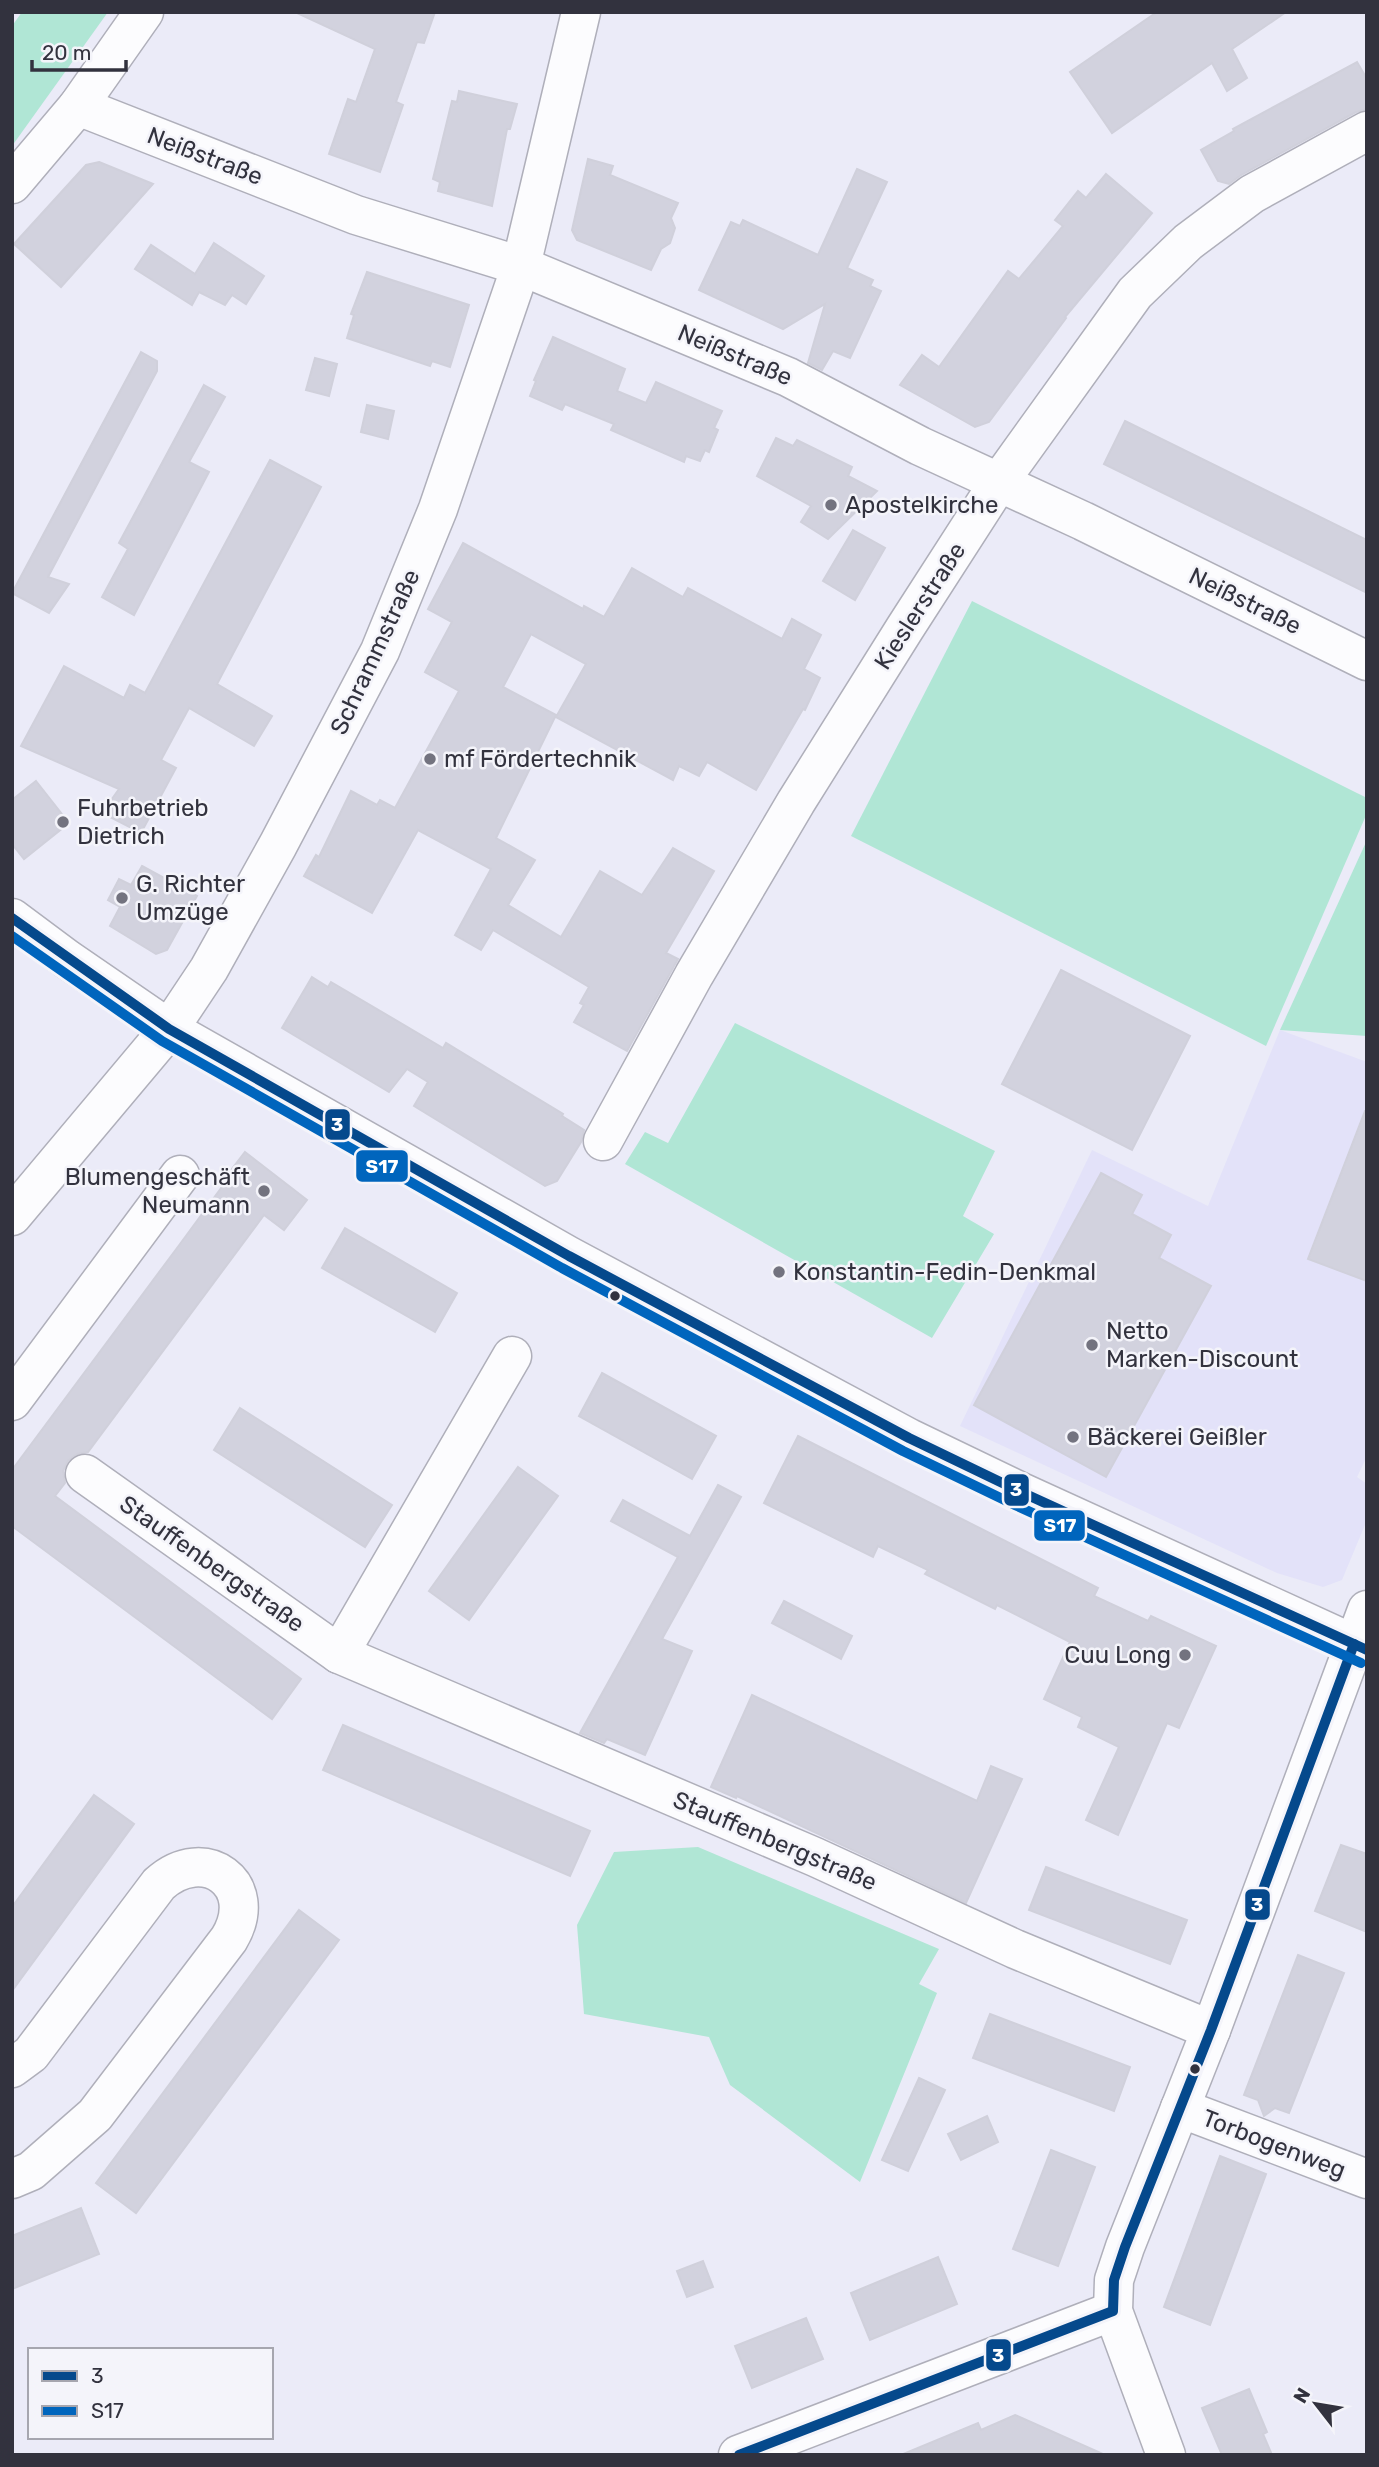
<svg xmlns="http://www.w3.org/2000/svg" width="1379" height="2467" viewBox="0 0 1379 2467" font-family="Rubik,sans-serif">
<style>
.built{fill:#e3e2f9}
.green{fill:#b0e6d5}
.building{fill:#d2d2de;stroke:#d0d0db;stroke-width:2}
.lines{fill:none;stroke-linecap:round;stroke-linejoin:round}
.minor-casing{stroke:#afafba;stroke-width:41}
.major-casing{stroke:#afafba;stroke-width:41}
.minor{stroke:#fcfcfe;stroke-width:38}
.major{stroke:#fcfcfe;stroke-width:38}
.bus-1-casing{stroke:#f4f4fa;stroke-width:16}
.bus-2-casing{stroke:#f4f4fa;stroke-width:16}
.bus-1{stroke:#05498c;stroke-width:10}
.bus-2{stroke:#0065bd;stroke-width:10}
.poi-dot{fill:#73737f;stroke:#f4f4fa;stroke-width:2.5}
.bus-dot{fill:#32323e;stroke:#f4f4fa;stroke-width:2.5}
.labels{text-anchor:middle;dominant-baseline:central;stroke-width:5;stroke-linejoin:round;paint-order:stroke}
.street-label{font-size:24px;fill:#32323e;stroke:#f4f4fa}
.poi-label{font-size:24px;fill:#32323e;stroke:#f4f4fa;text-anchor:start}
.line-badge{stroke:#f4f4fa;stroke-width:2.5}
.badge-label{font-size:19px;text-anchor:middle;font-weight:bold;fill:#fff}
</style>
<rect width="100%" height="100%" fill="#ebebf8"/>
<path class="built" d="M 1280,1030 L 1367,1062 L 1367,1456 L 1357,1477 L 1367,1484 L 1367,1520 L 1342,1580 L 1323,1587 L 1277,1573 L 960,1426 L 1092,1150 L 1208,1206 Z"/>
<g class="green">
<path d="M 22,12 L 108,12 L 12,146 L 12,26 Z"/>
<path d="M 972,601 L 1367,798 L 1367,813 L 1266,1046 L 851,836 Z"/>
<path d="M 1367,840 L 1367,1036 L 1280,1030 Z"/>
<path d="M 735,1023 L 995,1151 L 963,1216 L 994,1234 L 932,1338 L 625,1164 L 645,1132 L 668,1143 Z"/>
<path d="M 698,1847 L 939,1949 L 919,1984 L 937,1993 L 860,2182 L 730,2085 L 709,2037 L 584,2014 L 577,1925 L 614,1852 Z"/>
</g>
<g class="building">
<path d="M 295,12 L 435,12 L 424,43 L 417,42 L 396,102 L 403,105 L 380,172 L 329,154 L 348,99 L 356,102 L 375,49 Z"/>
<path d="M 1157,12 L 1286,12 L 1232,49 L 1247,78 L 1227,91 L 1212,63 L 1112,133 L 1070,72 Z"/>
<path d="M 1357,62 L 1367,79 L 1367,109 L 1356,112 L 1241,175 L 1229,184 L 1218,181 L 1201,150 L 1234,131 L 1233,129 Z"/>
<path d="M 459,91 L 517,104 L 510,129 L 507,129 L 492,206 L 438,191 L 440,182 L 433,179 L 452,101 L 457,102 Z"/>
<path d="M 588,159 L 613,166 L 610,175 L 678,203 L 671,218 L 675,228 L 670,243 L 661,249 L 651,270 L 577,240 L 572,230 Z"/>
<path d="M 99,162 L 153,184 L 61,287 L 14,244 L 86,165 Z"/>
<path d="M 857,169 L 887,182 L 847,268 L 873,280 L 870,286 L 881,291 L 850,358 L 833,351 L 822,370 L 808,363 L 825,304 L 783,329 L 699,290 L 731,222 L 740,226 L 743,220 L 818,255 Z"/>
<path d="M 1106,174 L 1152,213 L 1065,317 L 1066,318 L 989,422 L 975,427 L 900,385 L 922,355 L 939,367 L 1008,271 L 1019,279 L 1063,226 L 1055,220 L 1078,191 L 1086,198 Z"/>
<path d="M 214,243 L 264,276 L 246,304 L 232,295 L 225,305 L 199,292 L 192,305 L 135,269 L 151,245 L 195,274 Z"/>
<path d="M 367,272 L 469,305 L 450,367 L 432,361 L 430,366 L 347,338 L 354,315 L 351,314 Z"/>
<path d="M 553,337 L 625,369 L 617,391 L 646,403 L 656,382 L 722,411 L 714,428 L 718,430 L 709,452 L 705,450 L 700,461 L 686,456 L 684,462 L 611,430 L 614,424 L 565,404 L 562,410 L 530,396 L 536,381 L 534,380 Z"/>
<path d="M 141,352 L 157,361 L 157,371 L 48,577 L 69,584 L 49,613 L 12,593 Z"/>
<path d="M 315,358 L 337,364 L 329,396 L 306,390 Z"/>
<path d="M 204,385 L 225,397 L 189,462 L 209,472 L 134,615 L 102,597 L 128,549 L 119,543 Z"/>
<path d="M 367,405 L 394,411 L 388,439 L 361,432 Z"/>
<path d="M 1125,421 L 1367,540 L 1367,593 L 1104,464 Z"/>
<path d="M 776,438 L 793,446 L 797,440 L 852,467 L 848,476 L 877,491 L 828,539 L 801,522 L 811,506 L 757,476 Z"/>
<path d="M 270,460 L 321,487 L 217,684 L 272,716 L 254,746 L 189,708 L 161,760 L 176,768 L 141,833 L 102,813 L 119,789 L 21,746 L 64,666 L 124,698 L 130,685 L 145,693 Z"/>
<path d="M 853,530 L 885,548 L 855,600 L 823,581 Z"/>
<path d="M 463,543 L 583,609 L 584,606 L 604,617 L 632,568 L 683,597 L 688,588 L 782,639 L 792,619 L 821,635 L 804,669 L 820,678 L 805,710 L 803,709 L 756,790 L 707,762 L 699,776 L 679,766 L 673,780 L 556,717 L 586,664 L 531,634 L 503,687 L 556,715 L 496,838 L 535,860 L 508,905 L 561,937 L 600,871 L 642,895 L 673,848 L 714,871 L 666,953 L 678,959 L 627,1051 L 574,1022 L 584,1005 L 580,1003 L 589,987 L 493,930 L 481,950 L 455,935 L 491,869 L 418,830 L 372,913 L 304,876 L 316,855 L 319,857 L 351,791 L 377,805 L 380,800 L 395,808 L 459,691 L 425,672 L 452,622 L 428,609 Z"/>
<path d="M 36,781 L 69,823 L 24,859 L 12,844 L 12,800 Z"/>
<path d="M 142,866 L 197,896 L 167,950 L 156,954 L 110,926 L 120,907 L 108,900 L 119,879 L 131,885 Z"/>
<path d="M 1061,970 L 1190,1036 L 1132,1150 L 1002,1084 Z"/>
<path d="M 312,977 L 328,987 L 331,982 L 443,1048 L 446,1043 L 563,1114 L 562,1116 L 584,1130 L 581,1142 L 557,1181 L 545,1186 L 414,1106 L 428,1082 L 407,1069 L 389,1092 L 282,1028 Z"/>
<path d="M 1365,1111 L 1367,1111 L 1367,1281 L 1308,1259 Z"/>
<path d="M 245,1152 L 307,1200 L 284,1230 L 264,1215 L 88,1452 L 77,1454 L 68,1461 L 63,1471 L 65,1483 L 55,1496 L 301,1679 L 272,1719 L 12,1526 L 12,1470 L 180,1244 L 224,1184 L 222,1182 Z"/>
<path d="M 1101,1173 L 1142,1195 L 1132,1214 L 1171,1235 L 1159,1258 L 1211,1286 L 1106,1477 L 974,1405 Z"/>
<path d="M 345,1228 L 457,1293 L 435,1332 L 322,1268 Z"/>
<path d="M 602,1373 L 716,1436 L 692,1479 L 579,1416 Z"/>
<path d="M 240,1408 L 392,1505 L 365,1547 L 214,1450 Z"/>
<path d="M 798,1436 L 1098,1588 L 1094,1596 L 1148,1621 L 1151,1616 L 1216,1646 L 1179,1728 L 1167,1723 L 1118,1835 L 1086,1820 L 1119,1747 L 1078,1727 L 1082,1717 L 1044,1699 L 1070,1642 L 997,1605 L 995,1609 L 925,1574 L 928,1570 L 878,1546 L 873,1557 L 764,1503 Z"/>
<path d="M 518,1467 L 558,1496 L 469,1620 L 429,1591 Z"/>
<path d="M 718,1485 L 741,1497 L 662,1639 L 692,1651 L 645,1755 L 607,1739 L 604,1743 L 580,1733 L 678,1557 L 611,1521 L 623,1500 L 690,1536 Z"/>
<path d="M 784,1601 L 852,1636 L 841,1659 L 772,1623 Z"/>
<path d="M 752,1695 L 977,1801 L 991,1766 L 1022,1779 L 966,1903 L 737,1796 L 736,1798 L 711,1787 Z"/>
<path d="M 343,1725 L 590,1831 L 570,1876 L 323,1770 Z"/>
<path d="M 94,1795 L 134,1824 L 12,1991 L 12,1907 Z"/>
<path d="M 1341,1845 L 1367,1854 L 1367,1932 L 1315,1911 Z"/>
<path d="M 1046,1867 L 1187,1920 L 1170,1964 L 1029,1910 Z"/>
<path d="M 299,1910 L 339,1940 L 136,2213 L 96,2183 Z"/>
<path d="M 1298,1955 L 1344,1973 L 1289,2113 L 1275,2108 L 1264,2116 L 1258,2100 L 1244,2095 Z"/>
<path d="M 990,2014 L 1130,2067 L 1114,2111 L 973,2058 Z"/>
<path d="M 919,2078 L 945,2090 L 908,2171 L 882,2160 Z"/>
<path d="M 987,2116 L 998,2142 L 961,2160 L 948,2134 Z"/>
<path d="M 1051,2150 L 1095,2167 L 1058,2266 L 1013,2249 Z"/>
<path d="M 1220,2156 L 1266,2174 L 1210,2325 L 1164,2307 Z"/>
<path d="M 81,2208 L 99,2254 L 12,2289 L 12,2236 Z"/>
<path d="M 938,2257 L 957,2304 L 870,2340 L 851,2293 Z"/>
<path d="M 703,2261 L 713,2287 L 687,2297 L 677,2271 Z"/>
<path d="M 806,2318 L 823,2359 L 752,2388 L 735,2346 Z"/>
<path d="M 1249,2389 L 1267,2432 L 1263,2434 L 1272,2455 L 1222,2455 L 1202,2408 Z"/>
<path d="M 1015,2415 L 1105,2455 L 901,2455 L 978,2423 L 981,2430 Z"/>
</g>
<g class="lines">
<defs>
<g id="minor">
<path d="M 78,106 L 356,215 L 521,266 L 788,377 L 920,446 L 1083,521 L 1367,661"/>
<path d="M 12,184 L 78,106 L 144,12"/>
<path d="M 603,1141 L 694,975 L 796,802 L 905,628 L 999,482 L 1135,293 L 1188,242 L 1252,194 L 1367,131"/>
<path d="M 12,1401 L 180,1175"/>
<path d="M 85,1474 L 339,1654 L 815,1857 L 1015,1949 L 1211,2030"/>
<path d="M 339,1654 L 512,1356"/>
<path d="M 12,2068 L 31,2054 L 159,1884 C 204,1843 262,1884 229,1939 L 95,2115 L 31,2171 L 12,2179"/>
<path d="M 1180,2108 L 1367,2179"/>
<path d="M 738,2455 L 1113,2311"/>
<path d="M 1166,2455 L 1113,2311 L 1114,2280 L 1125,2247 L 1211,2030 L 1367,1610"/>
</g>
<g id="major">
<path d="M 12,918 L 67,959 L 169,1029 L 569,1256 L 909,1438 L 1021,1492 L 1367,1650"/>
<path d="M 12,1216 L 169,1029 L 209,969 L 278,845 L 380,651 L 438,509 L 521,266 L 581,12"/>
</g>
</defs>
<use href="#minor" class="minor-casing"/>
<use href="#major" class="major-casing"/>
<use href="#minor" class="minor"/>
<use href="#major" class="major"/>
<defs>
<g id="bus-1">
<path d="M 12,918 L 169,1029 L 569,1256 L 909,1438 L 1021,1492 L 1367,1650"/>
<path d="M 739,2455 L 1113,2311 L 1114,2280 L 1125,2247 L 1211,2030 L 1354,1644"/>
</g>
<path id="bus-2" d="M 12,936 L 162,1041 L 562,1268 L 903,1451 L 1015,1505 L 1361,1663"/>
</defs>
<use href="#bus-1" class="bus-1-casing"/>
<use href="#bus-2" class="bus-2-casing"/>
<use href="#bus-1" class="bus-1"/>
<use href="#bus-2" class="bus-2"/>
</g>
<g class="poi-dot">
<circle cx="831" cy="505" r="7"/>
<circle cx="430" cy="759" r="7"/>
<circle cx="63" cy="822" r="7"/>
<circle cx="122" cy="898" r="7"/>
<circle cx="264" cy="1191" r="7"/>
<circle cx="779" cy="1272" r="7"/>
<circle cx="1092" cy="1345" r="7"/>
<circle cx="1073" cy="1437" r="7"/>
<circle cx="1185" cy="1655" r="7"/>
</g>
<g class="bus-dot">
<circle cx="615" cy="1296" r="6"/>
<circle cx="1195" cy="2069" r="6"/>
</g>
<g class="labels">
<g class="street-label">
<text transform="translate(205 156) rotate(21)">Neißstraße</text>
<text transform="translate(735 355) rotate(23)">Neißstraße</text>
<text transform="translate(1245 601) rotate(26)">Neißstraße</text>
<text transform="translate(920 606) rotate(-57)">Kieslerstraße</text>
<text transform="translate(375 652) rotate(-65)">Schrammstraße</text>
<text transform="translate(212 1564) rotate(35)">Stauffenbergstraße</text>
<text transform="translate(775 1841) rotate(23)">Stauffenbergstraße</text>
<text transform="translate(1274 2144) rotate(21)">Torbogenweg</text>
</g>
<g class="poi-label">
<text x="845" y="505">Apostelkirche</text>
<text x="444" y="759">mf Fördertechnik</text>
<text x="77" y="808">Fuhrbetrieb<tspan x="77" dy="28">Dietrich</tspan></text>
<text x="136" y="884">G. Richter<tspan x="136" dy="28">Umzüge</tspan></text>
<text x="250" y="1177" text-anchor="end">Blumengeschäft<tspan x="250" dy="28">Neumann</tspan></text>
<text x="793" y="1272">Konstantin-Fedin-Denkmal</text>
<text x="1106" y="1331">Netto<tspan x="1106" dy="28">Marken-Discount</tspan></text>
<text x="1087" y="1437">Bäckerei Geißler</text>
<text x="1171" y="1655" text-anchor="end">Cuu Long</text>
</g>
</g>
<g class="line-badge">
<rect x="324" y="1108" width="27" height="33" rx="7" fill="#05498c"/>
<rect x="355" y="1149" width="54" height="34" rx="7" fill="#0065bd"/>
<rect x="1003" y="1473" width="27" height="34" rx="7" fill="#05498c"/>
<rect x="1033" y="1509" width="53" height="33" rx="7" fill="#0065bd"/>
<rect x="1244" y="1888" width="27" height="33" rx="7" fill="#05498c"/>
<rect x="985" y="2338" width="27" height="34" rx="7" fill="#05498c"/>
</g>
<g class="badge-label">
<text x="337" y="1131">3</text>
<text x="382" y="1173">S17</text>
<text x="1016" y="1496">3</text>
<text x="1060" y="1532">S17</text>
<text x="1257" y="1911">3</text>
<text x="998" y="2362">3</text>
</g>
<rect width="1379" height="2467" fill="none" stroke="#32323e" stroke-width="28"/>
<rect x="28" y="2348" width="245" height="91" fill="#f4f4fa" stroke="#a6a6af" stroke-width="2"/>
<rect x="42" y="2371" width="35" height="10" fill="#05498c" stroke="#a6a6af" stroke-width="2"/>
<text x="91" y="2383" font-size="21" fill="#32323e">3</text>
<rect x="42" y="2406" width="35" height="10" fill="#0065bd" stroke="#a6a6af" stroke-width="2"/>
<text x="91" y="2418" font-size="21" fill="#32323e">S17</text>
<g transform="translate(1316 2404) rotate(301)" stroke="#f4f4fa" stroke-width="5" paint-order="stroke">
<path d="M0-5L12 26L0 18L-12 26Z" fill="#32323e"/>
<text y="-10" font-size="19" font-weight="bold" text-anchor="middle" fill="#32323e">N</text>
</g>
<path d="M32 60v10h94v-10" fill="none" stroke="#32323e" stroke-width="3.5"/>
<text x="42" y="60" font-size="21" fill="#32323e" stroke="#f4f4fa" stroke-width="5" paint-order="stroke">20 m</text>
</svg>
